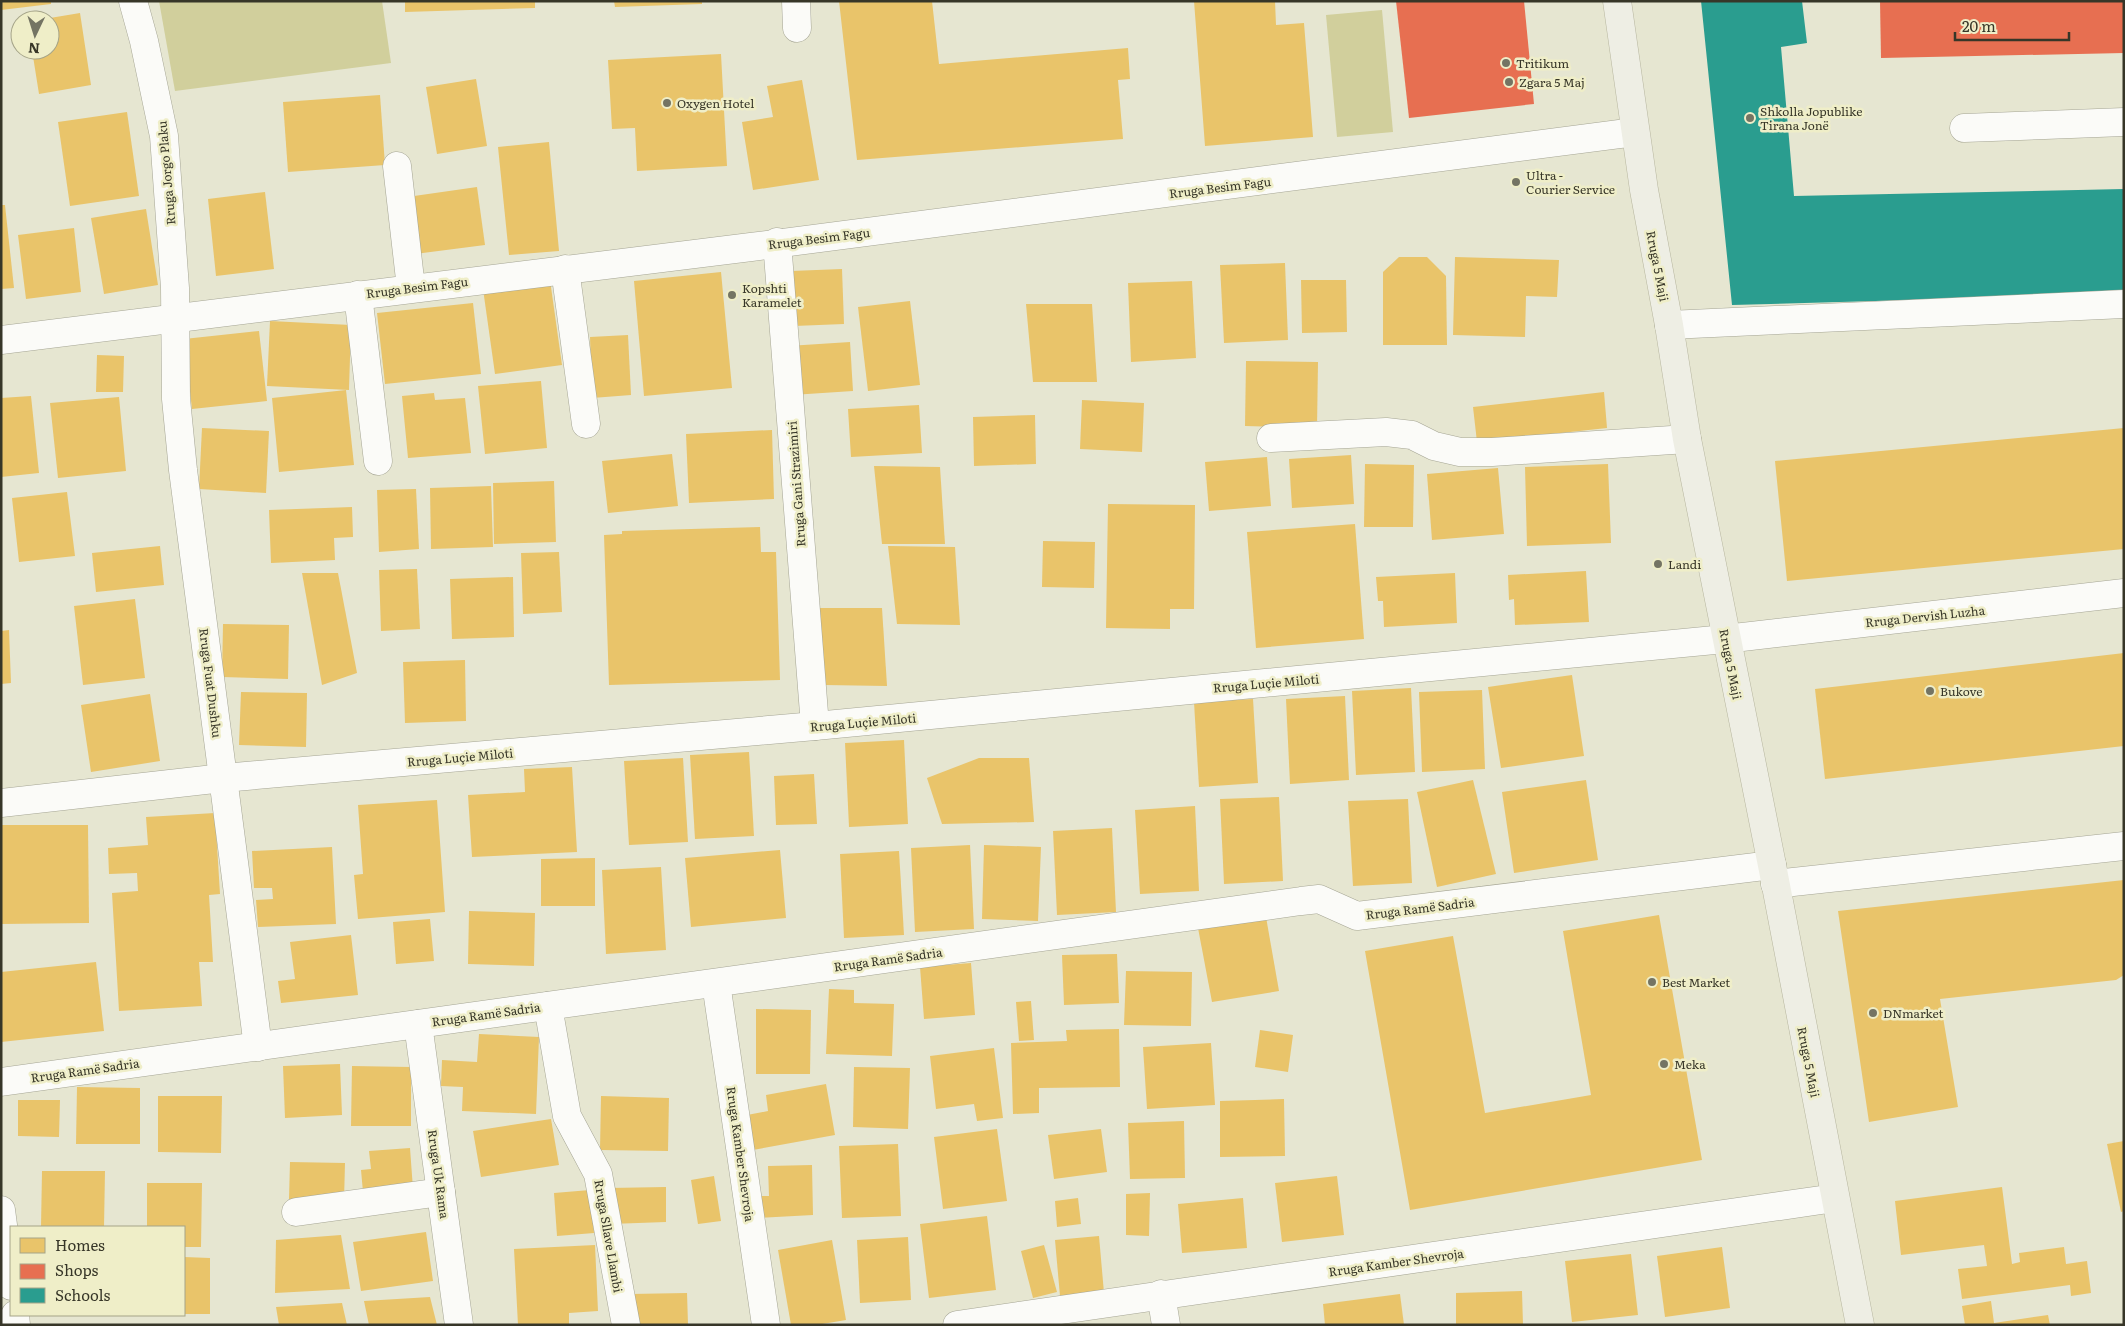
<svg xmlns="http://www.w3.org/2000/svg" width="2125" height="1326" viewBox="0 0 2125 1326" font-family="Literata,serif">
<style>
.green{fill:#d1cf9c}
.homes{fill:#e9c46a}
.shops{fill:#e76f51}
.schools{fill:#2a9d8f}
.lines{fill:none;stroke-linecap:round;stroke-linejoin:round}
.minor-casing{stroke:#a5a594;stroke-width:29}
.major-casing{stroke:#b6b59e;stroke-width:29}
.minor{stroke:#fbfbf8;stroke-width:28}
.major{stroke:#eeeee4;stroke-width:28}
.poi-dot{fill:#747463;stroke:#efeec8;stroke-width:2}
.labels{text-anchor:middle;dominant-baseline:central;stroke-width:5;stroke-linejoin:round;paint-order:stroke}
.poi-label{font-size:12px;fill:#373628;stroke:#efeec8;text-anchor:start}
.street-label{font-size:12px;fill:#373628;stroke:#efeec8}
</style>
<rect width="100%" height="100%" fill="#e6e6d1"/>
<g class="green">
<path d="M 159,1 L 382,1 L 391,63 L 175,91 Z"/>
<path d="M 1382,10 L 1393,132 L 1337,137 L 1326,15 Z"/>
</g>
<g class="homes">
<path d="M 1,1 L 51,1 L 51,4 L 1,10 Z"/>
<path d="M 405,1 L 535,1 L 535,8 L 405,12 Z"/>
<path d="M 614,1 L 702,1 L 702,4 L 615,7 Z"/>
<path d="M 839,1 L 932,1 L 939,64 L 1128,48 L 1130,79 L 1118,80 L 1123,139 L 857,160 Z"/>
<path d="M 1194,1 L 1275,1 L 1276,25 L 1304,23 L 1313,137 L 1205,146 Z"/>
<path d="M 80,13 L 91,85 L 39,94 L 32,50 L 50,50 L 50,20 L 44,19 Z"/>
<path d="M 721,54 L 727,166 L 637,171 L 635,128 L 612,129 L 608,60 Z"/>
<path d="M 476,79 L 487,146 L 437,154 L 426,87 Z"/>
<path d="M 802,80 L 819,180 L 753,190 L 742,122 L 773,117 L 767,86 Z"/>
<path d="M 380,95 L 385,165 L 288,172 L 283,102 Z"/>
<path d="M 127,112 L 139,196 L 70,206 L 58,122 Z"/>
<path d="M 549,142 L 559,251 L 509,255 L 498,147 Z"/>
<path d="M 477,187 L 485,245 L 415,254 L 407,197 Z"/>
<path d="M 265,192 L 274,269 L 216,276 L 208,199 Z"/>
<path d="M 1,205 L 5,205 L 14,288 L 1,289 Z"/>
<path d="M 146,209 L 158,285 L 104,294 L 91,218 Z"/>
<path d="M 74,228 L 81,292 L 26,299 L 18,235 Z"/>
<path d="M 1399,257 L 1427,257 L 1446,276 L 1447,345 L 1383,345 L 1383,272 Z"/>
<path d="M 1455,257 L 1559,260 L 1557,297 L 1526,296 L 1525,337 L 1453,335 Z"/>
<path d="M 1285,263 L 1288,340 L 1224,343 L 1220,265 Z"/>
<path d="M 842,269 L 844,324 L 794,326 L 791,271 Z"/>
<path d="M 721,272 L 732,388 L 644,396 L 634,281 Z"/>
<path d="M 550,280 L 562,365 L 495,374 L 483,289 Z"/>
<path d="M 1301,280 L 1346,280 L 1347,332 L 1302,333 Z"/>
<path d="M 1192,281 L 1196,358 L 1131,362 L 1128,283 Z"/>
<path d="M 910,301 L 920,385 L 868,391 L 858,307 Z"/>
<path d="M 473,303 L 481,374 L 385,384 L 377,313 Z"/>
<path d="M 1026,304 L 1092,304 L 1097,382 L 1033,382 Z"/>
<path d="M 270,321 L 351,325 L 349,390 L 267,386 Z"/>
<path d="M 259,331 L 267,401 L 192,409 L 184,339 Z"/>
<path d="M 628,335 L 631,395 L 592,398 L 590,337 Z"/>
<path d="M 850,342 L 853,391 L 792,395 L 788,346 Z"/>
<path d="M 97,355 L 124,356 L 123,392 L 96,392 Z"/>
<path d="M 1246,361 L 1318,362 L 1317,428 L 1245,426 Z"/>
<path d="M 541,381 L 547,448 L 485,454 L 478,386 Z"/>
<path d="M 346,390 L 354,465 L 279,472 L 272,398 Z"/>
<path d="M 1604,392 L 1607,428 L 1477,442 L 1473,407 Z"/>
<path d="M 434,393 L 435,400 L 465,398 L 471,453 L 408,458 L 402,396 Z"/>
<path d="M 31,396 L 39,473 L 1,477 L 1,398 Z"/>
<path d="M 119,397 L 126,471 L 58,478 L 50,403 Z"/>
<path d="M 1082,400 L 1144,403 L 1142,452 L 1080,449 Z"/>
<path d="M 919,405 L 922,453 L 851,457 L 848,409 Z"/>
<path d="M 1035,415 L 1036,464 L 974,466 L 973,417 Z"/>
<path d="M 202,428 L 269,431 L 266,493 L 199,489 Z"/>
<path d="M 2124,428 L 2124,549 L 1787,581 L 1775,461 Z"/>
<path d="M 772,430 L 774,499 L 689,503 L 686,434 Z"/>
<path d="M 672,454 L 678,506 L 608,513 L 602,461 Z"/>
<path d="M 1351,455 L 1354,504 L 1292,508 L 1289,459 Z"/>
<path d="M 1267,457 L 1271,506 L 1209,511 L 1205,462 Z"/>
<path d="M 1365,464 L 1414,465 L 1413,527 L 1364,527 Z"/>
<path d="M 1608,464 L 1611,543 L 1527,546 L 1525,467 Z"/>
<path d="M 874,466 L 940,467 L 945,544 L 882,544 Z"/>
<path d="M 1498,468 L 1504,534 L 1432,540 L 1427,474 Z"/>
<path d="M 554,481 L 556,542 L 494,544 L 493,483 Z"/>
<path d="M 491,486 L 493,547 L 431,549 L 430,488 Z"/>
<path d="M 416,489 L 419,549 L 379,552 L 377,490 Z"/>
<path d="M 67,492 L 75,556 L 19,562 L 12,498 Z"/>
<path d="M 1108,504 L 1195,505 L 1194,609 L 1170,609 L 1170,629 L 1106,628 Z"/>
<path d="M 352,507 L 353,537 L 334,538 L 335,560 L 271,563 L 269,510 Z"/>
<path d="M 1355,524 L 1364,639 L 1256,648 L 1247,532 Z"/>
<path d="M 760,527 L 761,552 L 776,552 L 780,680 L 609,685 L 604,535 L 622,534 L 622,531 Z"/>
<path d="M 1043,541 L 1095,542 L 1094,588 L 1042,587 Z"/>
<path d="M 160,546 L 164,585 L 96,592 L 92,553 Z"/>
<path d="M 888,546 L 955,547 L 960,625 L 897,624 Z"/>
<path d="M 559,552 L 562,612 L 523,614 L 521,553 Z"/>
<path d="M 417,569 L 420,629 L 381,631 L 379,570 Z"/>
<path d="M 1586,571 L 1589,622 L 1515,625 L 1514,599 L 1509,600 L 1508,575 Z"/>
<path d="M 302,573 L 338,573 L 357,673 L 322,685 Z"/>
<path d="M 1455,573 L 1457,623 L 1384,627 L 1383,601 L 1378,601 L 1376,577 Z"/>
<path d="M 513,577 L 514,637 L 452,639 L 450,579 Z"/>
<path d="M 135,599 L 145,678 L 83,685 L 74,606 Z"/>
<path d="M 816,608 L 882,608 L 887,686 L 824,685 Z"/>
<path d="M 223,624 L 289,625 L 288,679 L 222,677 Z"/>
<path d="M 9,630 L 11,683 L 1,684 L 1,631 Z"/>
<path d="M 2124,653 L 2124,746 L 1825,779 L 1815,689 Z"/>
<path d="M 465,660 L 466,721 L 405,723 L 403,662 Z"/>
<path d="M 1572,675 L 1584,756 L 1501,768 L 1488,687 Z"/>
<path d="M 1411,688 L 1415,772 L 1356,775 L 1352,691 Z"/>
<path d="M 1482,690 L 1485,769 L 1422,772 L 1419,692 Z"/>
<path d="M 241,692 L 307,693 L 306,747 L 239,745 Z"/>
<path d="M 150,694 L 160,761 L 91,772 L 81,705 Z"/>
<path d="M 1345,696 L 1349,780 L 1290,784 L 1286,699 Z"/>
<path d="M 1253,699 L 1258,783 L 1199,787 L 1194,702 Z"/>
<path d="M 904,740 L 908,824 L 849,827 L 845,743 Z"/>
<path d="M 749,752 L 754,836 L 695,839 L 690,755 Z"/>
<path d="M 683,758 L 688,842 L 629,845 L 624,761 Z"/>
<path d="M 979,758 L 1029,758 L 1034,822 L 942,824 L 927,778 Z"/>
<path d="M 572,767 L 577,852 L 472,857 L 468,795 L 525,792 L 524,769 Z"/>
<path d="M 814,774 L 817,824 L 776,825 L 774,776 Z"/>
<path d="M 1473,780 L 1496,874 L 1437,887 L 1417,792 Z"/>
<path d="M 1586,780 L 1598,860 L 1514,873 L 1502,792 Z"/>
<path d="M 1279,797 L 1283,881 L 1224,884 L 1220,799 Z"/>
<path d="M 1408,799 L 1412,883 L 1353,886 L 1348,801 Z"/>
<path d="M 437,800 L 445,912 L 358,919 L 354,875 L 363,874 L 358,805 Z"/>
<path d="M 1195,806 L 1199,891 L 1140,894 L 1135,810 Z"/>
<path d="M 215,813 L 220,894 L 209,895 L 213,962 L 199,962 L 202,1006 L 119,1011 L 112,893 L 138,891 L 137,873 L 109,874 L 108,848 L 148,845 L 146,817 Z"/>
<path d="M 1,825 L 88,825 L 89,923 L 1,924 Z"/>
<path d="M 1112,828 L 1116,912 L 1057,915 L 1053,831 Z"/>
<path d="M 970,845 L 974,929 L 915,932 L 911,848 Z"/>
<path d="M 984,845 L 1041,847 L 1038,921 L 982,919 Z"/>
<path d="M 332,847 L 336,924 L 258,927 L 256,900 L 273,899 L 272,888 L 254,888 L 252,851 Z"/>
<path d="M 780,850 L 786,918 L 691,927 L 685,858 Z"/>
<path d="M 899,851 L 904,935 L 844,938 L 840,854 Z"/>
<path d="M 595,858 L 595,906 L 541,906 L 541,859 Z"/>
<path d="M 661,867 L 666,950 L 606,954 L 602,870 Z"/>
<path d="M 2124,880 L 2124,975 L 2116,980 L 1940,999 L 1958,1107 L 1869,1122 L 1838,911 Z"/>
<path d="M 469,911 L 535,913 L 534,966 L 468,964 Z"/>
<path d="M 1659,915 L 1702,1160 L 1410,1210 L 1365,951 L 1453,936 L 1485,1113 L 1591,1095 L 1563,931 Z"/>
<path d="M 1266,917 L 1279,991 L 1212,1002 L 1198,928 Z"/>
<path d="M 430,919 L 434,961 L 396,964 L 393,922 Z"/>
<path d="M 351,935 L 358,995 L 281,1003 L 278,981 L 295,979 L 290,942 Z"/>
<path d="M 1117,954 L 1119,1003 L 1064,1005 L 1062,955 Z"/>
<path d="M 96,962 L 104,1031 L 1,1042 L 1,972 Z"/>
<path d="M 971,963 L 975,1015 L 924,1019 L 920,967 Z"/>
<path d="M 1126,971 L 1192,972 L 1191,1026 L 1124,1025 Z"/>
<path d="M 829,989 L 854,990 L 854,1003 L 894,1004 L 892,1056 L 826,1054 Z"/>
<path d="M 1031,1001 L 1034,1040 L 1019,1041 L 1016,1002 Z"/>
<path d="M 756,1009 L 811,1010 L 810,1074 L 756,1074 Z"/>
<path d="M 1119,1029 L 1120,1087 L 1039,1088 L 1039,1113 L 1013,1114 L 1011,1043 L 1067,1041 L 1066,1030 Z"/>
<path d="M 1260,1030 L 1293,1035 L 1288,1072 L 1255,1067 Z"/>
<path d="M 479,1034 L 539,1037 L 536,1114 L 462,1111 L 463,1087 L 441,1086 L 442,1060 L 477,1062 Z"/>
<path d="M 1211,1043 L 1215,1105 L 1147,1109 L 1143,1047 Z"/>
<path d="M 994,1048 L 1003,1118 L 977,1121 L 974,1104 L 936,1109 L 930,1056 Z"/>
<path d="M 340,1064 L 342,1115 L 285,1118 L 283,1066 Z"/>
<path d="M 352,1066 L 411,1067 L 411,1126 L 351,1126 Z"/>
<path d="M 854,1067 L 910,1068 L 908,1129 L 853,1127 Z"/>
<path d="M 826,1084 L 835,1135 L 753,1150 L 747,1115 L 768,1111 L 766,1095 Z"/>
<path d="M 77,1087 L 140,1088 L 140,1144 L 76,1144 Z"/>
<path d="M 158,1096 L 222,1096 L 221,1153 L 158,1152 Z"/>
<path d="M 601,1096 L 669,1098 L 668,1151 L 600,1150 Z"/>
<path d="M 1284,1099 L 1285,1156 L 1220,1157 L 1220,1101 Z"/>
<path d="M 18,1100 L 60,1100 L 59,1137 L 18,1136 Z"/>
<path d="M 551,1119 L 559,1165 L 481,1177 L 473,1131 Z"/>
<path d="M 1184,1121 L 1185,1178 L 1130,1179 L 1128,1123 Z"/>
<path d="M 997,1129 L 1007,1201 L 943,1209 L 934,1137 Z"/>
<path d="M 1101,1129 L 1107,1172 L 1054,1179 L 1048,1135 Z"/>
<path d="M 2124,1141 L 2124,1211 L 2121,1212 L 2107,1144 Z"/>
<path d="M 898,1144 L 901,1216 L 842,1218 L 839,1146 Z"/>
<path d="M 410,1148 L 413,1189 L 363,1192 L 361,1170 L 371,1169 L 369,1151 Z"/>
<path d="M 290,1162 L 345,1163 L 344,1201 L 289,1199 Z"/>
<path d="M 812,1165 L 813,1215 L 758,1218 L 757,1196 L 769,1196 L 768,1166 Z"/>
<path d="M 42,1171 L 105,1171 L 104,1227 L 41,1227 Z"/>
<path d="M 714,1176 L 721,1221 L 698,1224 L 691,1180 Z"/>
<path d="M 1337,1176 L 1344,1235 L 1282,1242 L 1275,1183 Z"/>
<path d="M 147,1183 L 202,1183 L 201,1247 L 184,1247 L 184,1227 L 147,1227 Z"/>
<path d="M 666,1187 L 666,1222 L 610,1224 L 609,1188 Z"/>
<path d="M 2002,1187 L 2012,1264 L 2020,1262 L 2019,1253 L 2064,1247 L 2066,1264 L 2087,1261 L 2091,1293 L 2071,1296 L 2070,1285 L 1962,1299 L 1958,1269 L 1987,1266 L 1984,1245 L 1901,1255 L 1895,1201 Z"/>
<path d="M 590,1190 L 594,1233 L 557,1236 L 554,1193 Z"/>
<path d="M 1150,1193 L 1149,1236 L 1126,1235 L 1126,1194 Z"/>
<path d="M 1078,1198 L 1081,1224 L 1057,1227 L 1055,1201 Z"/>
<path d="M 1243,1198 L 1247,1248 L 1182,1253 L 1178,1204 Z"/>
<path d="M 987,1216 L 996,1290 L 929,1298 L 920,1224 Z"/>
<path d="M 426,1232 L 433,1281 L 361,1291 L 353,1242 Z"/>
<path d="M 341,1235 L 350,1289 L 275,1293 L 276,1240 Z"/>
<path d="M 1099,1236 L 1104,1293 L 1060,1296 L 1055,1240 Z"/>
<path d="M 908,1237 L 911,1300 L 860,1303 L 857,1240 Z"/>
<path d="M 832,1240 L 846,1320 L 816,1325 L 791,1325 L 778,1250 Z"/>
<path d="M 595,1245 L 598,1311 L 569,1313 L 569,1325 L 518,1325 L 514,1249 Z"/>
<path d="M 1044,1245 L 1057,1292 L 1033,1298 L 1021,1251 Z"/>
<path d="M 1722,1247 L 1730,1308 L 1665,1317 L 1657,1256 Z"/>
<path d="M 1631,1254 L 1638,1315 L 1572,1322 L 1565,1261 Z"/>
<path d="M 184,1257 L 210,1258 L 210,1314 L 184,1314 Z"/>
<path d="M 1522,1291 L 1523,1325 L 1456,1325 L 1456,1293 Z"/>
<path d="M 687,1293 L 688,1325 L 631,1325 L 630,1294 Z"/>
<path d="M 1400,1294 L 1404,1325 L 1325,1325 L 1323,1304 Z"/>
<path d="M 430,1297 L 437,1325 L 369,1325 L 364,1301 Z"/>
<path d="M 1991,1301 L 1994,1323 L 2048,1315 L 2050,1325 L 1965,1325 L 1962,1306 Z"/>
<path d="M 342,1303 L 347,1325 L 279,1325 L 276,1307 Z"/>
</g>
<g class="shops">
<path d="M 1396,1 L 1524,1 L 1534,104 L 1409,118 Z"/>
<path d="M 1880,1 L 2124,1 L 2124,53 L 1881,58 Z"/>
</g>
<path class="schools" d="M 1701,1 L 1802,1 L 1807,43 L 1781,47 L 1794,196 L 2124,189 L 2124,294 L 1732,305 Z"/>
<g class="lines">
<defs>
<g id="minor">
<path d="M 133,1 L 144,41 L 164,136 L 175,288 L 176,399 L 183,470 L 258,1047"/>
<path d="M 796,1 L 797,28"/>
<path d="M 1964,128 L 2124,122"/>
<path d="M 397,166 L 411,288"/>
<path d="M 777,242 L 815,726"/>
<path d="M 565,269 L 586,424"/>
<path d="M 358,295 L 378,461"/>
<path d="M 1669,325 L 2124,304"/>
<path d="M 1,340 L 751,247 L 1635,132"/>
<path d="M 1271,438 L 1386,432 L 1412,435 L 1434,446 L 1460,452 L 1492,452 L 1687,439"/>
<path d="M 1,803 L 223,778 L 815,726 L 1725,639 L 2124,593"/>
<path d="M 1775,884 L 2124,846"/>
<path d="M 716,983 L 766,1325"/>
<path d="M 548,1006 L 567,1116 L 598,1174 L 626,1325"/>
<path d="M 418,1024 L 459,1325"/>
<path d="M 1,1082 L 1301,901 L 1319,899 L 1357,916 L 1772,865"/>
<path d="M 1,1210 L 11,1286"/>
<path d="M 296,1212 L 441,1192"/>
<path d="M 1161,1294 L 1166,1325"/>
<path d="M 15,1315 L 16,1325"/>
<path d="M 957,1325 L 1835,1198"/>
</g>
<path id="major" d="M 1617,1 L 1644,190 L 1669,325 L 1687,439 L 1772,865 L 1860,1325"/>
</defs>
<use href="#minor" class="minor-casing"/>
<use href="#major" class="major-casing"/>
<use href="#minor" class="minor"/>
<use href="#major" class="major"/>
</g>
<g class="poi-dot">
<circle cx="1506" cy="63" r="5"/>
<circle cx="1509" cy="82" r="5"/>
<circle cx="667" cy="103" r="5"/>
<circle cx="1750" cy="118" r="5"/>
<circle cx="1516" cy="182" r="5"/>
<circle cx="732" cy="295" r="5"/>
<circle cx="1658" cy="564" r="5"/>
<circle cx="1930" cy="691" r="5"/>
<circle cx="1652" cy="982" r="5"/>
<circle cx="1873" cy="1013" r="5"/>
<circle cx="1664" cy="1064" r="5"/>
</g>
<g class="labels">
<g class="poi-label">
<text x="1516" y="63">Tritikum</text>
<text x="1519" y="82">Zgara 5 Maj</text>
<text x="677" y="103">Oxygen Hotel</text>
<text x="1760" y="111">Shkolla Jopublike<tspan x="1760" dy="14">Tirana Jonë</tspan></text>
<text x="1526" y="175">Ultra -<tspan x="1526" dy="14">Courier Service</tspan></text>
<text x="742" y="288">Kopshti<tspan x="742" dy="14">Karamelet</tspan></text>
<text x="1668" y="564">Landi</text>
<text x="1940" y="691">Bukove</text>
<text x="1662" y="982">Best Market</text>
<text x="1883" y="1013">DNmarket</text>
<text x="1674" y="1064">Meka</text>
</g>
<g class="street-label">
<text transform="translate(166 173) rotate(-95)">Rruga Jorgo Plaku</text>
<text transform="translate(1220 187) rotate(-7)">Rruga Besim Fagu</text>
<text transform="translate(819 238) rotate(-7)">Rruga Besim Fagu</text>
<text transform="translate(1658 266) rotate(79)">Rruga 5 Maji</text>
<text transform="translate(417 287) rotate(-7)">Rruga Besim Fagu</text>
<text transform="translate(796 484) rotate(-94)">Rruga Gani Strazimiri</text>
<text transform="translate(1925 616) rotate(-6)">Rruga Dervish Luzha</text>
<text transform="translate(1731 664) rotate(79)">Rruga 5 Maji</text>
<text transform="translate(211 683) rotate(83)">Rruga Fuat Dushku</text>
<text transform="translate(1266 683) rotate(-5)">Rruga Luçie Miloti</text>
<text transform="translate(863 722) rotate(-5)">Rruga Luçie Miloti</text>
<text transform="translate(460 757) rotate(-5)">Rruga Luçie Miloti</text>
<text transform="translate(1420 908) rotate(-7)">Rruga Ramë Sadria</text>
<text transform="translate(888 959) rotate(-8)">Rruga Ramë Sadria</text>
<text transform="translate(486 1014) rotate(-8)">Rruga Ramë Sadria</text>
<text transform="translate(1809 1062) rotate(79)">Rruga 5 Maji</text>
<text transform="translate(85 1070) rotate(-8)">Rruga Ramë Sadria</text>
<text transform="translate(741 1154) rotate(82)">Rruga Kamber Shevroja</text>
<text transform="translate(439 1174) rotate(82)">Rruga Uk Rama</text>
<text transform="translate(609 1236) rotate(80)">Rruga Sllave Llambi</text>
<text transform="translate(1396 1262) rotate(-8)">Rruga Kamber Shevroja</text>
</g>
</g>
<rect width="2125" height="1326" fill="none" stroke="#373628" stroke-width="5"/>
<rect x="10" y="1226" width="175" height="90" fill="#efeec8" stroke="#a5a488"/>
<rect x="20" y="1238" width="25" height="15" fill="#e9c46a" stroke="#a5a488"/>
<text x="55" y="1251" font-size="15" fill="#373628">Homes</text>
<rect x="20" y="1264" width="25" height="15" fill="#e76f51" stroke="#a5a488"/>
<text x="55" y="1276" font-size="15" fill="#373628">Shops</text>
<rect x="20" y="1288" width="25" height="15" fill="#2a9d8f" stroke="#a5a488"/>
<text x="55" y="1301" font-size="15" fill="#373628">Schools</text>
<g transform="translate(35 35) rotate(184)"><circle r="24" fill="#efeec8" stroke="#a5a488"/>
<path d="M0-4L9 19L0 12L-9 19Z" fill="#747463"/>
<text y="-8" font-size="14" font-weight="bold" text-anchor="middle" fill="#373628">N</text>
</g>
<path d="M1955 32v8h114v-8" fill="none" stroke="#373628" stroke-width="2.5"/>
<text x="1962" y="32" font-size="15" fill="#373628" stroke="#efeec8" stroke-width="4" paint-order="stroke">20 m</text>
</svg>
